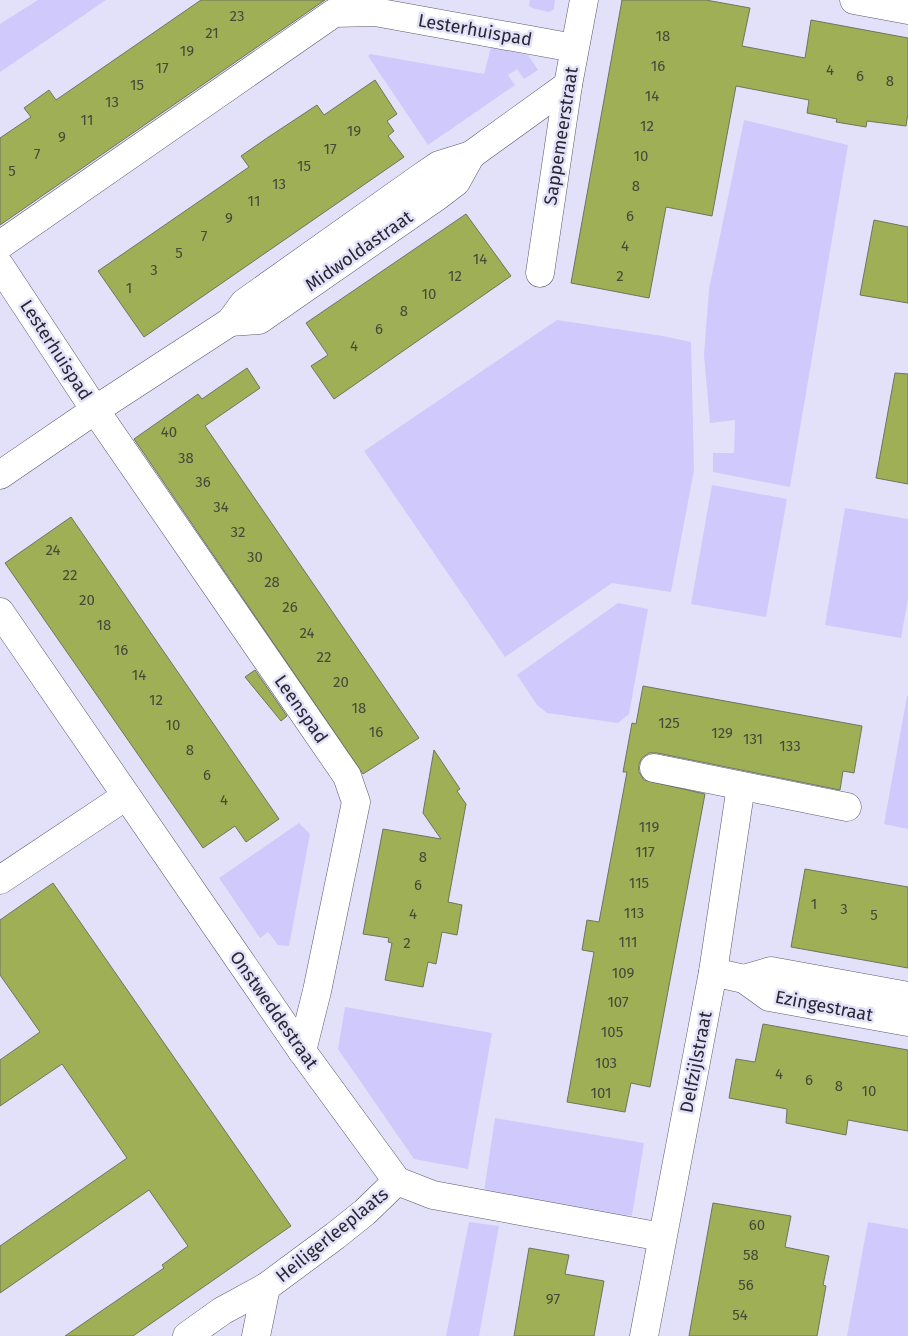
<svg xmlns="http://www.w3.org/2000/svg" width="908" height="1336" viewBox="0 0 908 1336" font-family="'Fira Sans',sans-serif">
<style>
.green{fill:#d0c9fc}
.building{fill:#9faf56;stroke:#6f745e}
.lines{fill:none;stroke-linecap:round;stroke-linejoin:round}
.street-casing{stroke:#5c596e;stroke-width:29}
.street{stroke:#fff;stroke-width:28}
.labels{text-anchor:middle;dominant-baseline:central;stroke-width:5;stroke-linejoin:round;paint-order:stroke}
.number-label{font-size:15px;fill:#46493a}
.street-label{font-size:18px;fill:#282730;stroke:#e3e1f9}
</style>
<rect width="100%" height="100%" fill="#e3e1f9"/>
<g class="green">
<path d="M 38,0 L 106,0 L 0,72 L 0,24 Z"/>
<path d="M 530,0 L 555,0 L 554,9 L 549,12 L 532,8 L 529,6 Z"/>
<path d="M 491,47 L 528,55 L 538,70 L 524,79 L 517,69 L 508,75 L 515,85 L 428,145 L 368,56 L 370,54 L 484,74 Z"/>
<path d="M 744,120 L 848,145 L 790,487 L 713,472 L 713,453 L 734,453 L 735,420 L 710,423 L 704,355 L 709,289 Z"/>
<path d="M 557,320 L 663,336 L 691,342 L 694,470 L 671,592 L 612,583 L 505,657 L 364,451 Z"/>
<path d="M 712,485 L 787,499 L 766,617 L 691,604 Z"/>
<path d="M 845,508 L 908,519 L 908,599 L 901,638 L 825,625 Z"/>
<path d="M 618,603 L 648,609 L 629,714 L 618,723 L 547,713 L 537,705 L 517,675 Z"/>
<path d="M 907,696 L 908,696 L 908,829 L 884,824 Z"/>
<path d="M 299,823 L 310,834 L 289,946 L 278,945 L 268,932 L 260,938 L 219,878 Z"/>
<path d="M 345,1007 L 492,1033 L 468,1169 L 414,1159 L 338,1049 Z"/>
<path d="M 495,1118 L 644,1143 L 632,1215 L 623,1216 L 484,1192 Z"/>
<path d="M 469,1222 L 499,1226 L 479,1336 L 446,1336 Z"/>
<path d="M 868,1222 L 908,1229 L 908,1336 L 847,1336 Z"/>
</g>
<g class="building">
<path d="M 201,0 L 325,0 L 0,225 L 0,138 L 31,117 L 24,108 L 49,90 L 56,100 Z"/>
<path d="M 622,0 L 706,0 L 750,8 L 742,46 L 805,58 L 811,20 L 908,38 L 908,113 L 906,126 L 867,121 L 866,127 L 836,122 L 837,119 L 807,113 L 809,100 L 736,86 L 712,216 L 666,207 L 649,298 L 571,283 Z"/>
<path d="M 375,80 L 397,114 L 387,121 L 394,131 L 388,136 L 404,157 L 144,337 L 98,271 L 249,167 L 241,156 L 267,138 L 317,105 L 324,115 Z"/>
<path d="M 466,214 L 511,276 L 334,399 L 311,366 L 328,355 L 306,323 Z"/>
<path d="M 874,220 L 908,227 L 908,303 L 860,295 Z"/>
<path d="M 247,368 L 260,388 L 205,426 L 419,738 L 363,774 L 134,439 L 198,394 L 202,399 Z"/>
<path d="M 895,373 L 908,374 L 908,484 L 876,478 Z"/>
<path d="M 71,517 L 279,819 L 246,842 L 235,826 L 203,848 L 5,563 Z"/>
<path d="M 255,670 L 287,716 L 281,721 L 245,677 Z"/>
<path d="M 643,686 L 862,726 L 854,773 L 843,771 L 840,790 L 657,753 L 649,753 L 642,758 L 639,764 L 639,772 L 644,780 L 705,794 L 650,1087 L 631,1083 L 625,1112 L 567,1102 L 594,952 L 582,950 L 587,920 L 599,922 L 627,772 L 623,772 L 632,723 L 636,724 Z"/>
<path d="M 434,750 L 460,789 L 457,791 L 466,804 L 448,902 L 462,905 L 457,935 L 442,932 L 436,964 L 428,962 L 423,987 L 385,980 L 392,943 L 388,942 L 389,938 L 363,934 L 383,829 L 441,839 L 423,813 Z"/>
<path d="M 805,869 L 908,887 L 908,968 L 791,947 Z"/>
<path d="M 53,883 L 291,1226 L 133,1336 L 65,1336 L 164,1268 L 162,1265 L 188,1246 L 149,1190 L 0,1293 L 0,1246 L 127,1158 L 62,1064 L 0,1106 L 0,1060 L 40,1032 L 0,975 L 0,920 Z"/>
<path d="M 763,1024 L 908,1050 L 908,1131 L 848,1120 L 846,1135 L 786,1123 L 787,1109 L 729,1098 L 736,1059 L 755,1062 Z"/>
<path d="M 713,1203 L 791,1216 L 785,1247 L 829,1256 L 823,1285 L 826,1286 L 817,1336 L 689,1336 Z"/>
<path d="M 529,1248 L 569,1255 L 565,1274 L 604,1281 L 594,1336 L 514,1336 Z"/>
</g>
<g class="lines">
<defs>
<g id="street">
<path d="M 854,0 L 908,10"/>
<path d="M 0,245 L 334,13 L 375,12 L 574,48"/>
<path d="M 0,266 L 95,410 L 347,776 L 356,802 L 317,991 L 302,1051"/>
<path d="M 540,273 L 568,85 L 584,0"/>
<path d="M 230,322 L 259,320 L 439,195 L 456,182 L 471,155"/>
<path d="M 0,475 L 95,410 L 230,322 L 244,303 L 420,178 L 439,165 L 471,155 L 568,85"/>
<path d="M 0,612 L 302,1051 L 397,1181 L 433,1195 L 662,1237"/>
<path d="M 654,768 L 847,807"/>
<path d="M 0,880 L 126,796"/>
<path d="M 713,972 L 744,979 L 769,997 L 908,1022"/>
<path d="M 744,979 L 771,971 L 908,996"/>
<path d="M 187,1336 L 222,1311 L 266,1287 L 335,1236 L 365,1212 L 397,1181"/>
<path d="M 256,1336 L 266,1287"/>
<path d="M 644,1336 L 713,972 L 741,786"/>
</g>
</defs>
<use href="#street" class="street-casing"/>
<use href="#street" class="street"/>
</g>
<g class="labels">
<g class="number-label">
<text x="237" y="16">23</text>
<text x="212" y="33">21</text>
<text x="663" y="36">18</text>
<text x="187" y="51">19</text>
<text x="658" y="66">16</text>
<text x="162" y="68">17</text>
<text x="830" y="70">4</text>
<text x="860" y="76">6</text>
<text x="890" y="81">8</text>
<text x="137" y="85">15</text>
<text x="652" y="96">14</text>
<text x="112" y="102">13</text>
<text x="87" y="120">11</text>
<text x="647" y="126">12</text>
<text x="354" y="131">19</text>
<text x="62" y="137">9</text>
<text x="330" y="149">17</text>
<text x="37" y="154">7</text>
<text x="641" y="156">10</text>
<text x="304" y="166">15</text>
<text x="12" y="171">5</text>
<text x="279" y="184">13</text>
<text x="636" y="186">8</text>
<text x="254" y="201">11</text>
<text x="630" y="216">6</text>
<text x="229" y="218">9</text>
<text x="204" y="236">7</text>
<text x="625" y="246">4</text>
<text x="179" y="253">5</text>
<text x="480" y="259">14</text>
<text x="154" y="270">3</text>
<text x="455" y="276">12</text>
<text x="620" y="276">2</text>
<text x="129" y="288">1</text>
<text x="429" y="294">10</text>
<text x="404" y="311">8</text>
<text x="379" y="329">6</text>
<text x="354" y="346">4</text>
<text x="169" y="432">40</text>
<text x="186" y="458">38</text>
<text x="203" y="482">36</text>
<text x="221" y="507">34</text>
<text x="238" y="532">32</text>
<text x="53" y="550">24</text>
<text x="255" y="557">30</text>
<text x="70" y="575">22</text>
<text x="272" y="582">28</text>
<text x="87" y="600">20</text>
<text x="290" y="607">26</text>
<text x="104" y="625">18</text>
<text x="307" y="633">24</text>
<text x="121" y="650">16</text>
<text x="324" y="657">22</text>
<text x="139" y="675">14</text>
<text x="341" y="682">20</text>
<text x="156" y="700">12</text>
<text x="359" y="708">18</text>
<text x="669" y="723">125</text>
<text x="173" y="725">10</text>
<text x="376" y="732">16</text>
<text x="722" y="733">129</text>
<text x="753" y="739">131</text>
<text x="790" y="746">133</text>
<text x="190" y="750">8</text>
<text x="207" y="775">6</text>
<text x="224" y="800">4</text>
<text x="649" y="827">119</text>
<text x="645" y="852">117</text>
<text x="423" y="857">8</text>
<text x="639" y="883">115</text>
<text x="418" y="885">6</text>
<text x="814" y="904">1</text>
<text x="844" y="909">3</text>
<text x="634" y="913">113</text>
<text x="413" y="914">4</text>
<text x="874" y="915">5</text>
<text x="628" y="942">111</text>
<text x="407" y="943">2</text>
<text x="623" y="973">109</text>
<text x="618" y="1002">107</text>
<text x="612" y="1032">105</text>
<text x="606" y="1063">103</text>
<text x="779" y="1074">4</text>
<text x="809" y="1080">6</text>
<text x="839" y="1086">8</text>
<text x="869" y="1091">10</text>
<text x="601" y="1093">101</text>
<text x="757" y="1225">60</text>
<text x="751" y="1255">58</text>
<text x="746" y="1285">56</text>
<text x="553" y="1299">97</text>
<text x="740" y="1315">54</text>
</g>
<g class="street-label">
<text transform="translate(475 30) rotate(10)">Lesterhuispad</text>
<text transform="translate(561 136) rotate(-81)">Sappemeerstraat</text>
<text transform="translate(359 251) rotate(-35)">Midwoldastraat</text>
<text transform="translate(56 350) rotate(57)">Lesterhuispad</text>
<text transform="translate(301 709) rotate(55)">Leenspad</text>
<text transform="translate(824 1006) rotate(11)">Ezingestraat</text>
<text transform="translate(274 1010) rotate(55)">Onstweddestraat</text>
<text transform="translate(696 1062) rotate(-79)">Delfzijlstraat</text>
<text transform="translate(332 1235) rotate(-39)">Heiligerleeplaats</text>
</g>
</g>
</svg>
